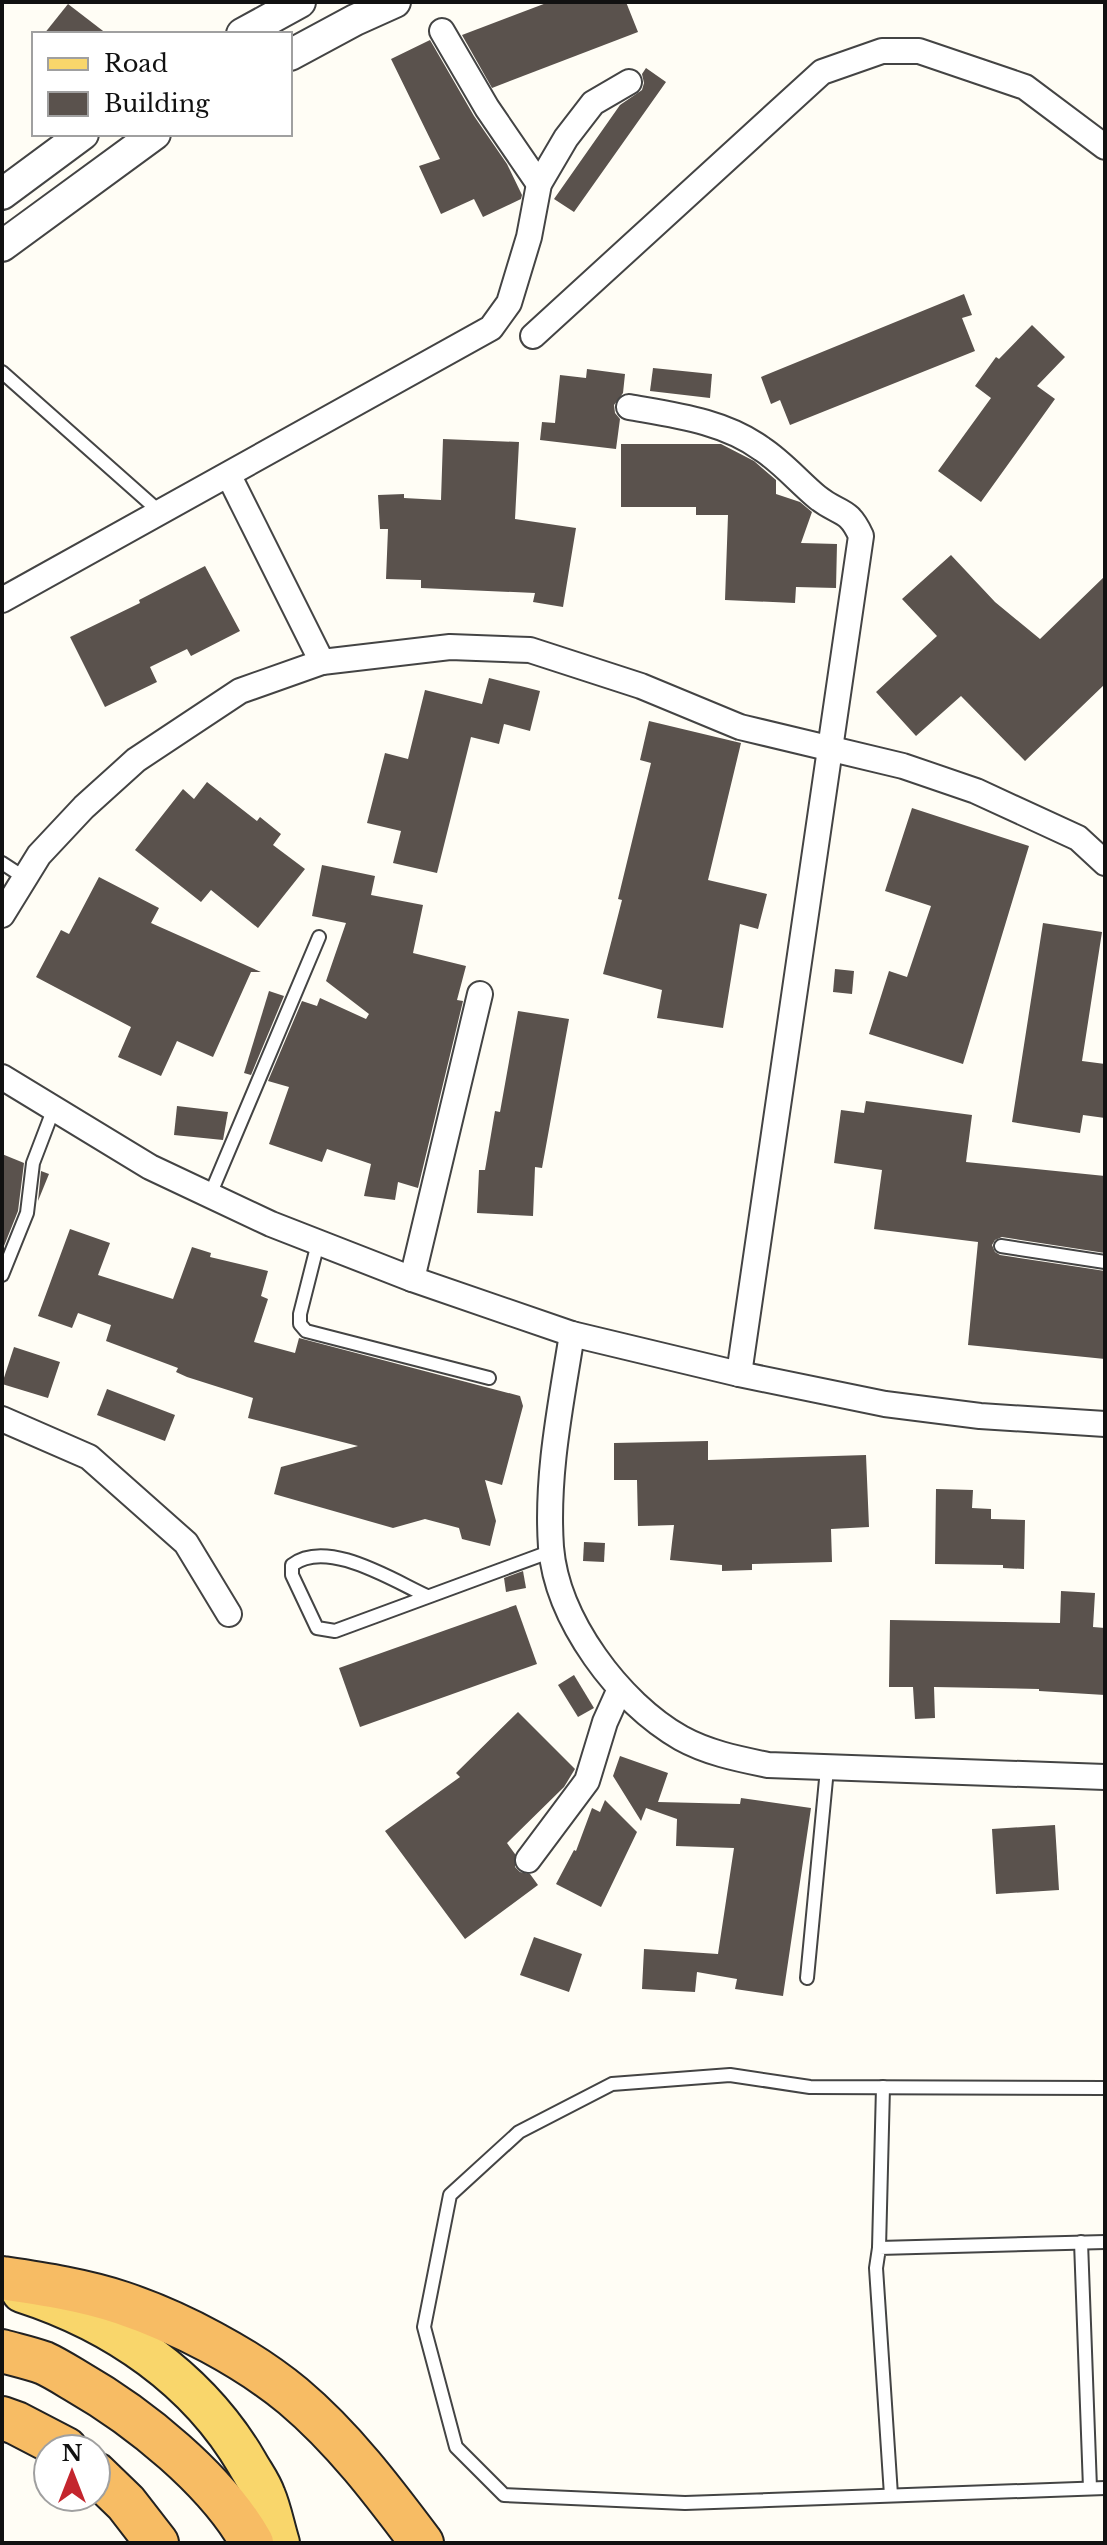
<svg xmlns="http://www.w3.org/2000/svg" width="1107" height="2545" viewBox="0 0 1107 2545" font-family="'Libre Baskerville',serif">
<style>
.building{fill:#5a524d}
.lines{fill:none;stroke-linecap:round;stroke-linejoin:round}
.service-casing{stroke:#444;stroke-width:16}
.minor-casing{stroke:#444;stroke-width:28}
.tertiary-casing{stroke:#444;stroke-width:34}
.primary-casing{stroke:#222;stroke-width:44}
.trunk-casing{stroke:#222;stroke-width:46}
.service{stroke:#fff;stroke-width:12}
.minor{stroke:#fff;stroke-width:24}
.tertiary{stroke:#fff;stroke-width:30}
.primary{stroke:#f9d66b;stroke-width:40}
.trunk{stroke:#f7bc64;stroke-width:42}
</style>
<rect width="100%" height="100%" fill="#fffdf5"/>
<g class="building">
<path d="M 549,2 L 626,2 L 638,32 L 492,88 L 462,35 Z"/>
<path d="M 68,4 L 107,34 L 44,34 Z"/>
<path d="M 430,40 L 474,116 L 507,164 L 522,195 L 521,199 L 483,217 L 474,199 L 441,214 L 419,166 L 440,159 L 391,59 Z"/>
<path d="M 646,68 L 666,82 L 574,212 L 554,199 L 620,105 L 642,90 L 644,83 L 642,74 Z"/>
<path d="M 964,294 L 972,315 L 962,318 L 975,351 L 790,425 L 780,400 L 771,404 L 761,377 Z"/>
<path d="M 1032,325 L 1065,357 L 1037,386 L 1055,399 L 981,502 L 938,471 L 991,398 L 975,386 L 996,357 L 999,359 Z"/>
<path d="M 653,368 L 712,374 L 710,398 L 650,391 Z"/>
<path d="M 587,369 L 625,374 L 623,393 L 614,405 L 615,413 L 620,419 L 616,449 L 540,440 L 542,422 L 555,423 L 560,375 L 586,378 Z"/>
<path d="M 443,439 L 519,442 L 515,519 L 576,528 L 563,607 L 533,602 L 535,593 L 421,588 L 421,580 L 386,579 L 388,529 L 380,529 L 378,495 L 404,494 L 404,498 L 441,500 Z"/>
<path d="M 621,444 L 721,444 L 754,461 L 776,480 L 776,494 L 800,502 L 812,512 L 801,543 L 837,544 L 836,588 L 796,587 L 795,603 L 725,600 L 728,515 L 696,515 L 696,507 L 621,507 Z"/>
<path d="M 951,555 L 995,602 L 1040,639 L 1105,576 L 1105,684 L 1025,761 L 961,696 L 916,736 L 876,692 L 937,636 L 902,599 Z"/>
<path d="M 205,566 L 240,631 L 191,656 L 187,649 L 150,667 L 157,682 L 105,707 L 70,637 L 140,603 L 139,600 Z"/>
<path d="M 489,678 L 540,691 L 530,731 L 504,724 L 499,744 L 471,737 L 437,873 L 393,863 L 401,831 L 367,823 L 385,753 L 408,759 L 425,690 L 482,704 Z"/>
<path d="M 649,721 L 741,743 L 708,880 L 767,894 L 758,929 L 740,924 L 723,1028 L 657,1018 L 662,990 L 603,974 L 622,900 L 618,899 L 651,763 L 640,760 Z"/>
<path d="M 207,782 L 257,821 L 260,817 L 281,834 L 273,845 L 305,869 L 258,928 L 211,890 L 201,902 L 135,850 L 183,789 L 194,799 Z"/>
<path d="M 912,808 L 1029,846 L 963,1064 L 869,1034 L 889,971 L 907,977 L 931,906 L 885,891 Z"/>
<path d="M 322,865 L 375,876 L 371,895 L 423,905 L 413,953 L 466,966 L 457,1000 L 463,1001 L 418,1188 L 398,1182 L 395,1200 L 364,1196 L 371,1164 L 327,1149 L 322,1162 L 269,1144 L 289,1087 L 268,1081 L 302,1001 L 317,1006 L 320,998 L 366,1019 L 369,1014 L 326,981 L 346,923 L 312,916 Z"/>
<path d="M 99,877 L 159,908 L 151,923 L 261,972 L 251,972 L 213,1057 L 177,1041 L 161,1076 L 118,1057 L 131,1027 L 36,977 L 61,930 L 69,934 Z"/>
<path d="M 1043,923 L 1102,932 L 1082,1061 L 1105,1064 L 1105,1118 L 1083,1115 L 1080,1133 L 1012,1122 Z"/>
<path d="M 835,969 L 854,971 L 852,994 L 833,992 Z"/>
<path d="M 269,991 L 284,996 L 251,1075 L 244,1073 Z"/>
<path d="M 518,1011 L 569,1019 L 542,1168 L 535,1167 L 533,1216 L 477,1213 L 479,1170 L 485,1170 L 495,1111 L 500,1112 Z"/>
<path d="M 866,1101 L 972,1115 L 966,1162 L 1105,1176 L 1105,1253 L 1002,1237 L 995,1240 L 992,1245 L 995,1252 L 1000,1255 L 1105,1271 L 1105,1359 L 968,1345 L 978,1242 L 874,1229 L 882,1170 L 834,1163 L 841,1110 L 864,1113 Z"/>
<path d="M 177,1106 L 228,1112 L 223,1140 L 174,1135 Z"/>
<path d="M 2,1154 L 24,1163 L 18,1211 L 2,1251 Z"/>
<path d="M 41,1171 L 49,1174 L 38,1201 Z"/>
<path d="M 70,1229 L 110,1243 L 98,1275 L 173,1299 L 192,1247 L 211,1253 L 210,1257 L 268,1271 L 261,1296 L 268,1299 L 254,1342 L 295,1353 L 299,1338 L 520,1396 L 523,1406 L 502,1485 L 485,1480 L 496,1521 L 490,1546 L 462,1539 L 459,1528 L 425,1519 L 393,1528 L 274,1494 L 281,1467 L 358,1446 L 248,1418 L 253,1398 L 187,1377 L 176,1372 L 178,1368 L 106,1341 L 111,1325 L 78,1313 L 72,1328 L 38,1316 Z"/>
<path d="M 14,1347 L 60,1362 L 48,1398 L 2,1384 Z"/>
<path d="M 107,1389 L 175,1415 L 165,1441 L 97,1415 Z"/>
<path d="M 708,1441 L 708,1460 L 866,1455 L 869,1527 L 831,1529 L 832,1562 L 752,1564 L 752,1570 L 722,1571 L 722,1565 L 670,1560 L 674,1525 L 638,1526 L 637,1480 L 614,1480 L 614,1443 Z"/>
<path d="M 936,1489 L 973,1490 L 972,1508 L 991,1509 L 991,1519 L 1025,1520 L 1024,1569 L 1003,1568 L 1003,1565 L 935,1564 Z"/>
<path d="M 584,1542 L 605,1543 L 604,1562 L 583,1561 Z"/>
<path d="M 523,1571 L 526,1588 L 506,1592 L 504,1578 Z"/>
<path d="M 1061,1591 L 1095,1593 L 1093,1627 L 1105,1628 L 1105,1695 L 1039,1691 L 1039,1689 L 934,1687 L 935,1718 L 915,1719 L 913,1687 L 889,1687 L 890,1620 L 1060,1623 Z"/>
<path d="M 516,1605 L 537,1664 L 360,1727 L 339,1668 Z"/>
<path d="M 574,1675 L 594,1708 L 578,1717 L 558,1685 Z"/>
<path d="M 518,1712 L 575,1769 L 564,1787 L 507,1843 L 515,1854 L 515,1867 L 520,1872 L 530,1874 L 538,1885 L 465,1939 L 385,1831 L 460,1777 L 456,1773 Z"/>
<path d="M 620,1756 L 668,1773 L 658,1802 L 740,1804 L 741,1798 L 811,1808 L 783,1996 L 735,1989 L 737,1979 L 697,1972 L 695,1992 L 642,1989 L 644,1949 L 718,1954 L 734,1848 L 676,1846 L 677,1819 L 646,1808 L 641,1821 L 613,1776 Z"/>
<path d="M 605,1800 L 637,1832 L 601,1907 L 556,1884 L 574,1850 L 576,1851 L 592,1808 L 600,1812 Z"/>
<path d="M 1055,1825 L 1059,1890 L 996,1894 L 992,1829 Z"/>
<path d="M 534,1937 L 582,1954 L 569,1992 L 520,1975 Z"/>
</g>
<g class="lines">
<defs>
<g id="service">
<path d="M 2,372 L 161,513"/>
<path d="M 2,863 L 25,878"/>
<path d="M 210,1195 L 319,937"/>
<path d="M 318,1243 L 300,1314 L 300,1324 L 306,1331 L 489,1378"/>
<path d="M 1001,1246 L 1105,1262"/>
<path d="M 2,1275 L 27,1213 L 33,1163 L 54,1108"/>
<path d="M 427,1596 C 392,1580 327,1538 292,1565 L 292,1575 L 317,1628 L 335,1631 L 552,1551"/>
<path d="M 807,1978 L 827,1769"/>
<path d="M 1105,2088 L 810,2087 L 730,2075 L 612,2084 L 519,2132 L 450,2195 L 424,2327 L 456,2447 L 504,2495 L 685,2503 L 1105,2488"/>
<path d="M 1081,2242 L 1090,2488"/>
<path d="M 879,2248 L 883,2087"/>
<path d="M 891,2495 L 876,2268 L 879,2248 L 1105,2242"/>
</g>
<g id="minor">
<path d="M 442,31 L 487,108 L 539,184"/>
<path d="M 533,336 L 822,72 L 882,51 L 919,51 L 1025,87 L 1105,147"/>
<path d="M 629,407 C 674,415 724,421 762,449 C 782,462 799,482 817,497 C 839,515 848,507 861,536 L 739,1374"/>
<path d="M 229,476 L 322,662"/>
<path d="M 2,600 L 491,328 L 509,303 L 529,237 L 539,184 L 566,138 L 593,103 L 629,82"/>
<path d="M 2,915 L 39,855 L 84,807 L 136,760 L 240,691 L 322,662 L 450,647 L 530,650 L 641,686 L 740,727 L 903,766 L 976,791 L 1078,838 L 1105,863"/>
<path d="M 2,1077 L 150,1167 L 271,1224 L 412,1279 L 572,1334 L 739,1374 L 885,1404 L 980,1416 L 1105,1424"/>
<path d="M 412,1279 L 480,994"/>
<path d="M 572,1334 C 561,1404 546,1475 551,1547 C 557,1620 619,1703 681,1738 C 708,1753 739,1759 768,1765 L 1105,1777"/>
<path d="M 2,1419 L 89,1457 L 186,1543 L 229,1614"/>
<path d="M 528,1860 L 587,1781 L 605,1722 L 619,1691"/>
</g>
<g id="tertiary">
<path d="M 242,34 L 300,2"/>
<path d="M 290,55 L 355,20 L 395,2"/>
<path d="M 2,194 L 83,134"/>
<path d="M 2,246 L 155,134"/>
</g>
<path id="primary" d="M 22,2292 C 115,2322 198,2379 247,2463 C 253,2474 261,2484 265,2496 C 271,2510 274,2527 279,2543"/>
<g id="trunk">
<path d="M 2,2278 C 42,2284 83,2290 122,2303 C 179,2322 247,2358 293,2396 C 343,2438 383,2491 422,2543"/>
<path d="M 2,2351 C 16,2355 30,2358 44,2363 C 55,2368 66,2375 76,2381 C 139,2417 217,2480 252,2543"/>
<path d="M 2,2418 L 16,2423 L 66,2449"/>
<path d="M 96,2474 L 126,2503 L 157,2543"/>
</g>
</defs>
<use href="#service" class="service-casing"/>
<use href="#minor" class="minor-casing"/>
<use href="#tertiary" class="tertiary-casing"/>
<use href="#primary" class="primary-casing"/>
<use href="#trunk" class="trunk-casing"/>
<use href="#service" class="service"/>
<use href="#minor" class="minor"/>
<use href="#tertiary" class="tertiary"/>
<use href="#primary" class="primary"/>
<use href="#trunk" class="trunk"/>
</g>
<rect width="1107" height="2545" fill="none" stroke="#111111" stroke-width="8"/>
<rect x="32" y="32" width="260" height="104" fill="#ffffff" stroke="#a0a0a0" stroke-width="2"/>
<rect x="48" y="58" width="40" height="12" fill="#f9d66b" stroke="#a0a0a0" stroke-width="2"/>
<text x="104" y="72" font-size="24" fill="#111111">Road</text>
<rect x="48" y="92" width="40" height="24" fill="#5a524d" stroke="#a0a0a0" stroke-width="2"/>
<text x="104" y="112" font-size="24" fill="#111111">Building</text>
<g transform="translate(72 2473)"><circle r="38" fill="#ffffff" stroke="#a0a0a0" stroke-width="2"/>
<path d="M0-6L14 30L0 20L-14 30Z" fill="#c4262e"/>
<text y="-12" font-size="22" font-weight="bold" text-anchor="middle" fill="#111111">N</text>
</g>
</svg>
